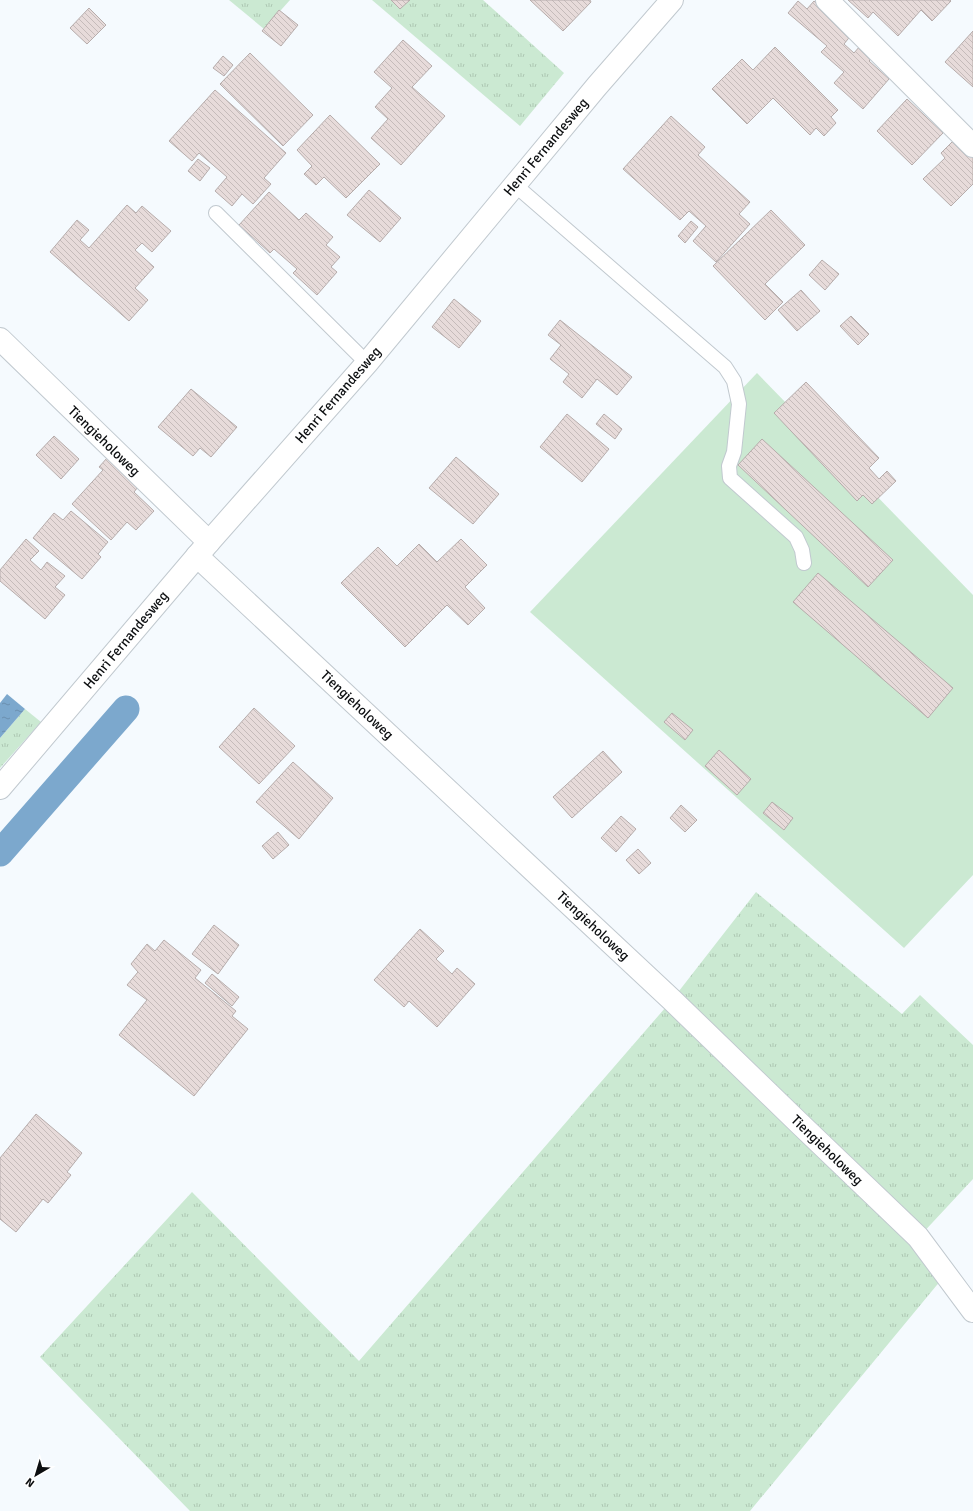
<svg xmlns="http://www.w3.org/2000/svg" width="973" height="1511" viewBox="0 0 973 1511" font-family="Signika,sans-serif">
<style>
.grass{fill:url(#grass-tufts)}
.pitch{fill:#cbe9d2}
.water{fill:url(#water-ripples)}
.lines{fill:none;stroke-linecap:round;stroke-linejoin:round}
.canal{stroke:#7ca8cd;stroke-width:27}
.building{fill:url(#building-back-hatch);stroke:#b6acab}
.service-casing{stroke:#c1c9cf;stroke-width:16}
.minor-casing{stroke:#c1c9cf;stroke-width:24}
.tertiary-casing{stroke:#c1c9cf;stroke-width:24}
.service{stroke:#fff;stroke-width:14}
.minor{stroke:#fff;stroke-width:22}
.tertiary{stroke:#fff;stroke-width:22}
.labels{text-anchor:middle;dominant-baseline:central;stroke-width:3;stroke-linejoin:round;paint-order:stroke}
.street-label{font-size:14px;fill:#0c0e10;stroke:#fff}
</style>
<defs>
<pattern id="grass-tufts" width="24" height="20" patternUnits="userSpaceOnUse"><rect width="24" height="20" fill="#cbe9d2"/><path d="M3 7l-1-3M5 7V3M7 7l1-3M15 17l-1-3M17 17v-4M19 17l1-3" fill="none" stroke="#adc7b3"/></pattern>
<pattern id="water-ripples" width="26" height="14" patternUnits="userSpaceOnUse"><rect width="26" height="14" fill="#7ca8cd"/><path d="M2 4q2-2 4 0t4 0M15 11q2-2 4 0t4 0" fill="none" stroke="#6a8faf"/></pattern>
<pattern id="building-back-hatch" width="6" height="6" patternUnits="userSpaceOnUse"><rect width="6" height="6" fill="#e7dbda"/><path d="M-1 5l2 2M0 0l6 6M5-1l2 2" fill="none" stroke="#c5bbba"/></pattern>
</defs>
<rect width="100%" height="100%" fill="#f5fafe"/>
<g class="grass">
<path d="M 229,0 L 290,0 L 264,29 Z"/>
<path d="M 372,0 L 483,0 L 564,73 L 520,126 Z"/>
<path d="M 25,709 L 41,722 L 0,768 L 0,738 Z"/>
<path d="M 756,892 L 902,1014 L 920,995 L 973,1045 L 973,1179 L 919,1237 L 946,1274 L 750,1511 L 190,1511 L 40,1357 L 192,1192 L 359,1361 L 672,1000 Z"/>
</g>
<path class="pitch" d="M 757,373 L 973,595 L 973,875 L 904,948 L 530,612 Z"/>
<path class="water" d="M 7,694 L 25,709 L 0,738 L 0,703 Z"/>
<g class="lines">
<path class="canal" d="M 0,853 L 126,709"/>
</g>
<g class="building">
<path d="M 391,0 L 410,0 L 400,9 Z"/>
<path d="M 530,0 L 590,0 L 591,2 L 563,31 Z"/>
<path d="M 848,0 L 950,0 L 951,1 L 932,21 L 921,10 L 898,36 L 873,12 L 868,18 Z"/>
<path d="M 798,1 L 807,9 L 814,1 L 852,34 L 844,44 L 854,53 L 860,46 L 873,57 L 869,61 L 889,79 L 863,109 L 834,83 L 844,72 L 821,52 L 827,46 L 788,13 Z"/>
<path d="M 89,8 L 106,25 L 87,44 L 70,28 Z"/>
<path d="M 279,10 L 298,25 L 281,46 L 262,31 Z"/>
<path d="M 973,31 L 973,87 L 945,62 Z"/>
<path d="M 403,40 L 432,66 L 412,87 L 445,116 L 401,165 L 371,138 L 388,119 L 375,107 L 392,88 L 374,72 Z"/>
<path d="M 775,47 L 838,110 L 831,117 L 836,123 L 824,136 L 816,128 L 810,135 L 773,98 L 747,124 L 712,89 L 742,59 L 753,70 Z"/>
<path d="M 250,53 L 313,115 L 283,146 L 220,84 Z"/>
<path d="M 223,56 L 233,65 L 224,76 L 213,68 Z"/>
<path d="M 215,90 L 286,153 L 264,178 L 271,184 L 253,204 L 242,194 L 232,206 L 215,191 L 227,177 L 199,153 L 192,161 L 169,141 Z"/>
<path d="M 907,99 L 943,133 L 912,165 L 877,131 Z"/>
<path d="M 330,115 L 380,164 L 346,198 L 324,177 L 316,185 L 304,174 L 312,166 L 297,150 Z"/>
<path d="M 671,116 L 705,147 L 698,155 L 750,202 L 739,214 L 750,224 L 716,262 L 693,241 L 706,226 L 689,211 L 680,220 L 623,169 Z"/>
<path d="M 955,139 L 973,157 L 973,184 L 951,206 L 923,179 L 945,158 L 941,153 Z"/>
<path d="M 198,159 L 210,168 L 200,181 L 188,171 Z"/>
<path d="M 369,190 L 401,218 L 380,242 L 347,215 Z"/>
<path d="M 269,192 L 299,220 L 306,213 L 333,237 L 326,245 L 340,257 L 331,267 L 337,272 L 317,295 L 293,273 L 297,269 L 274,249 L 270,253 L 239,225 Z"/>
<path d="M 127,205 L 136,213 L 142,206 L 171,231 L 152,252 L 142,243 L 135,250 L 154,267 L 135,288 L 148,300 L 129,321 L 50,252 L 77,220 L 89,230 L 80,240 L 89,248 Z"/>
<path d="M 771,210 L 805,245 L 765,284 L 783,302 L 765,320 L 713,266 Z"/>
<path d="M 691,221 L 698,227 L 685,243 L 678,236 Z"/>
<path d="M 822,260 L 839,274 L 825,290 L 809,275 Z"/>
<path d="M 801,290 L 820,311 L 797,331 L 778,310 Z"/>
<path d="M 454,299 L 481,321 L 459,348 L 432,327 Z"/>
<path d="M 851,316 L 869,334 L 858,345 L 840,326 Z"/>
<path d="M 560,320 L 632,377 L 617,395 L 597,379 L 582,398 L 563,382 L 569,374 L 550,359 L 561,345 L 548,335 Z"/>
<path d="M 806,382 L 879,458 L 869,468 L 879,479 L 887,471 L 896,481 L 872,504 L 863,495 L 857,501 L 774,413 Z"/>
<path d="M 191,389 L 237,427 L 211,457 L 200,448 L 193,456 L 158,427 Z"/>
<path d="M 567,414 L 609,449 L 582,482 L 540,447 Z"/>
<path d="M 604,414 L 622,429 L 615,439 L 596,424 Z"/>
<path d="M 54,436 L 79,459 L 61,479 L 36,455 Z"/>
<path d="M 762,439 L 893,560 L 868,587 L 738,465 Z"/>
<path d="M 456,457 L 499,494 L 473,524 L 429,488 Z"/>
<path d="M 107,458 L 138,487 L 134,492 L 154,511 L 136,530 L 127,522 L 111,540 L 72,504 L 103,470 L 99,467 Z"/>
<path d="M 71,511 L 108,542 L 98,554 L 101,557 L 82,579 L 33,538 L 54,513 L 63,520 Z"/>
<path d="M 26,539 L 39,551 L 30,560 L 41,570 L 47,562 L 65,576 L 55,587 L 65,595 L 45,619 L 0,581 L 0,570 Z"/>
<path d="M 461,539 L 487,565 L 465,587 L 485,608 L 468,625 L 447,605 L 405,647 L 341,583 L 378,547 L 397,566 L 419,544 L 437,562 Z"/>
<path d="M 818,573 L 953,688 L 928,718 L 793,602 Z"/>
<path d="M 254,708 L 295,746 L 259,784 L 219,747 Z"/>
<path d="M 672,713 L 693,730 L 685,740 L 664,722 Z"/>
<path d="M 719,750 L 751,779 L 737,795 L 705,766 Z"/>
<path d="M 603,751 L 622,772 L 572,818 L 553,797 Z"/>
<path d="M 293,762 L 333,798 L 299,839 L 256,802 Z"/>
<path d="M 772,802 L 793,818 L 784,830 L 763,813 Z"/>
<path d="M 681,805 L 697,820 L 685,832 L 670,818 Z"/>
<path d="M 621,816 L 636,829 L 616,852 L 601,838 Z"/>
<path d="M 278,832 L 289,845 L 273,859 L 262,846 Z"/>
<path d="M 638,849 L 651,863 L 639,874 L 626,860 Z"/>
<path d="M 214,925 L 239,945 L 218,974 L 192,954 Z"/>
<path d="M 420,929 L 444,951 L 436,959 L 452,974 L 457,968 L 475,984 L 437,1027 L 409,1001 L 404,1007 L 374,980 Z"/>
<path d="M 164,940 L 201,970 L 195,978 L 236,1011 L 232,1016 L 248,1029 L 194,1096 L 119,1035 L 147,1000 L 127,985 L 138,972 L 131,964 L 147,944 L 155,951 Z"/>
<path d="M 212,974 L 239,997 L 232,1006 L 205,983 Z"/>
<path d="M 36,1114 L 82,1153 L 67,1172 L 71,1175 L 48,1203 L 43,1199 L 16,1232 L 0,1219 L 0,1158 Z"/>
</g>
<g class="lines">
<defs>
<g id="service">
<path d="M 515,185 L 725,367 L 734,381 L 739,404 L 734,452 L 729,466 L 730,478 L 796,537 L 802,550 L 804,563"/>
<path d="M 216,213 L 367,363"/>
</g>
<g id="minor">
<path d="M 827,0 L 973,146"/>
<path d="M 0,339 L 209,542"/>
<path d="M 197,556 L 672,1000 L 799,1123 L 918,1237 L 973,1311"/>
</g>
<path id="tertiary" d="M 0,788 L 209,542 L 367,363 L 597,86 L 672,0"/>
</defs>
<use href="#service" class="service-casing"/>
<use href="#minor" class="minor-casing"/>
<use href="#tertiary" class="tertiary-casing"/>
<use href="#service" class="service"/>
<use href="#minor" class="minor"/>
<use href="#tertiary" class="tertiary"/>
</g>
<g class="labels">
<g class="street-label">
<text transform="translate(546 147) rotate(-50)">Henri Fernandesweg</text>
<text transform="translate(338 395) rotate(-49)">Henri Fernandesweg</text>
<text transform="translate(104 441) rotate(44)">Tiengieholoweg</text>
<text transform="translate(126 640) rotate(-50)">Henri Fernandesweg</text>
<text transform="translate(357 705) rotate(43)">Tiengieholoweg</text>
<text transform="translate(593 926) rotate(43)">Tiengieholoweg</text>
<text transform="translate(827 1150) rotate(44)">Tiengieholoweg</text>
</g>
</g>
<g transform="translate(36 1475) rotate(218)" stroke="#ffffff" stroke-width="3" paint-order="stroke">
<path d="M0-3L7 15L0 10L-7 15Z" fill="#0c0e10"/>
<text y="-6" font-size="11" font-weight="bold" text-anchor="middle" fill="#0c0e10">N</text>
</g>
</svg>
